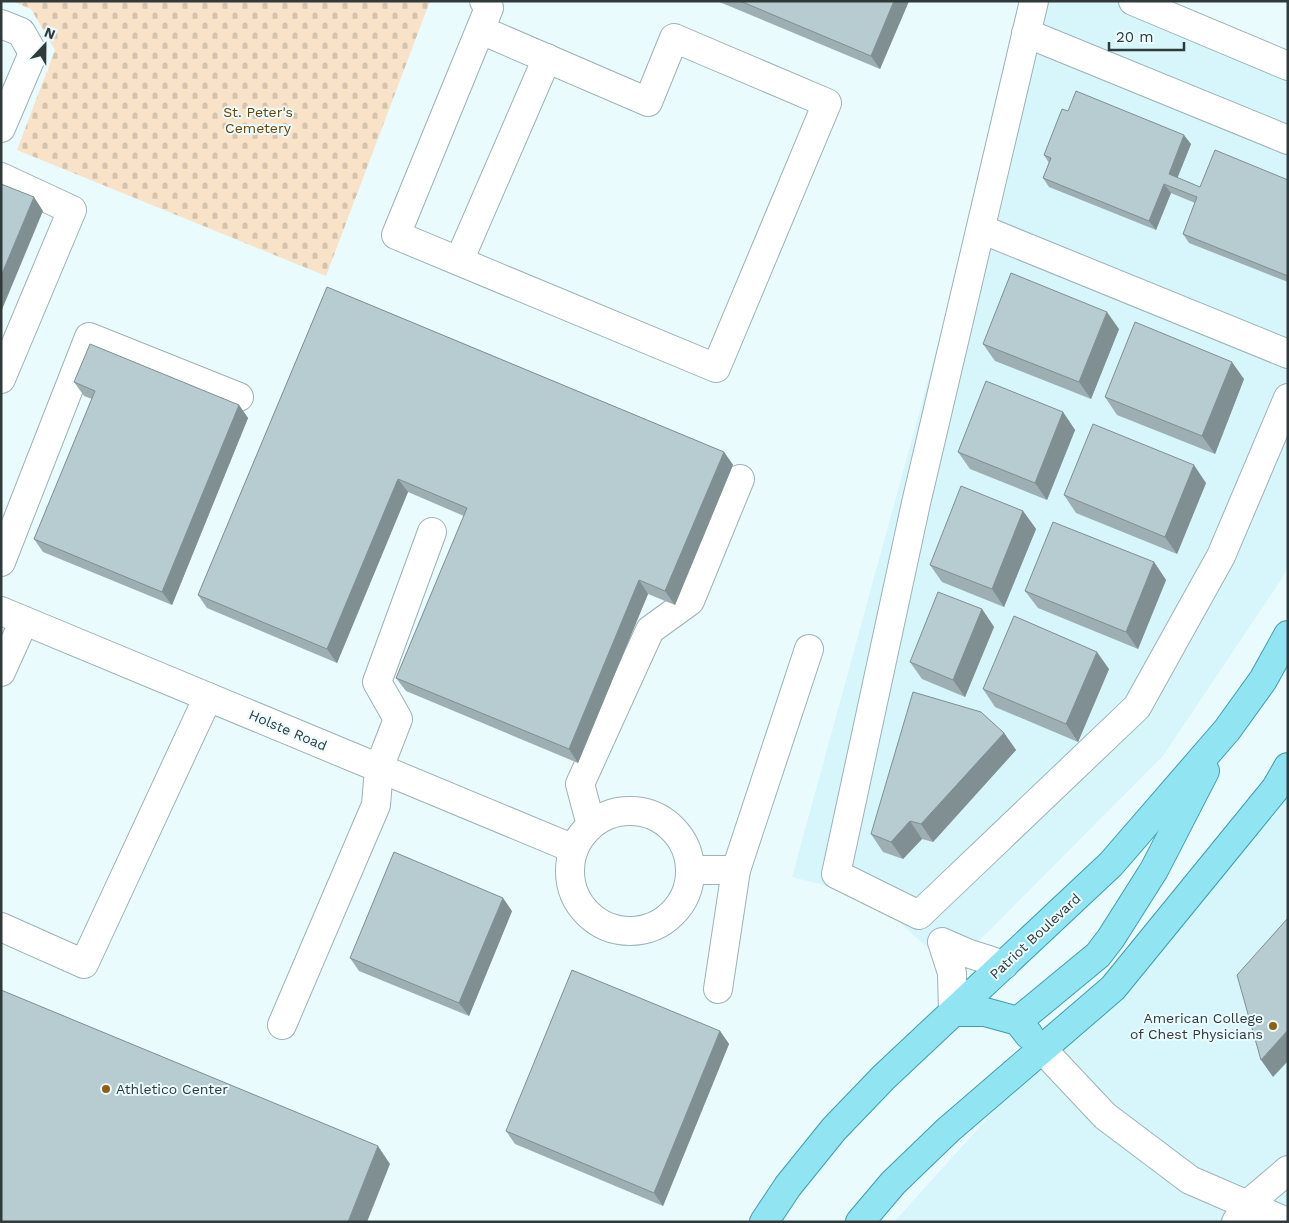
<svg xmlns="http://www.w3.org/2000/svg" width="1289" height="1223" viewBox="0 0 1289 1223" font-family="'Work Sans',sans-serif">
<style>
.built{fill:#d6f6fb}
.cemetery{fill:url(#cemetery-stones)}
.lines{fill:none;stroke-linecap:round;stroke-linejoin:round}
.minor-casing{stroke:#9db2b6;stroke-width:30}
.major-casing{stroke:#3f9eac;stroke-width:30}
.minor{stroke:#fff;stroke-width:28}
.major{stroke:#91e5f2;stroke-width:28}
.wall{fill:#9dafb3}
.shaded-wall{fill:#7f8f92}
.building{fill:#b6ccd0;stroke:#7f8f92}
.poi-dot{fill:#91600f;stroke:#eafbfe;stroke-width:2}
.labels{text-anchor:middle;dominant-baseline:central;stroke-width:4;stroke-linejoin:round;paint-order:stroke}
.park-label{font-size:14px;fill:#6d4601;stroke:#eafbfe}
.street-label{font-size:14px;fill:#313a3b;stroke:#eafbfe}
.poi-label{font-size:14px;fill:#313a3b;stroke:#eafbfe;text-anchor:end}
</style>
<defs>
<pattern id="cemetery-stones" width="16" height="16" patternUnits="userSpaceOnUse" patternTransform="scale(1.25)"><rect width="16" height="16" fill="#f8e2c8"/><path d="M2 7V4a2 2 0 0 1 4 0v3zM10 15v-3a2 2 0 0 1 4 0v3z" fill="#d5c3ad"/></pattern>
</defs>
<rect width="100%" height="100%" fill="#eafbfe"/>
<g class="built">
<path d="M 1032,1 L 1133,1 L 1288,66 L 1288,564 L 1283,577 L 1163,756 L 951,969 L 899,922 L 843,890 L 792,877 Z"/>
<path d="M 1288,791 L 1288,1222 L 894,1222 L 1001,1103 L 1139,975 L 1276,813 Z"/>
</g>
<path class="cemetery" d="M 12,1 L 430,1 L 326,276 L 17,150 L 55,50 L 31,9 Z"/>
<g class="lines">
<defs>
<g id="minor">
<path d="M 1034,1 L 916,503 L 836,874 L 919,915 L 1137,707 L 1221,556 L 1288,398"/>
<path d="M 1133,1 L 1288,66"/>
<path d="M 1,24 L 21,32 L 33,53 L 1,128"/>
<path d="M 481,30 L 648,102 L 674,38 L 827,103 L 716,368 L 396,235 L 489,8 L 484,1"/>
<path d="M 1026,33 L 1288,140"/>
<path d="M 1,177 L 72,210 L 1,379"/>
<path d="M 981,229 L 1288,354"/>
<path d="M 459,261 L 547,58"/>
<path d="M 1,562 L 89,337 L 239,397"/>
<path d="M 1,611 L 574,849"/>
<path d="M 1,672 L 24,621"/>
<circle cx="630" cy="871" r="60"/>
<path d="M 591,825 L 580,784 L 650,630 L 690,601 L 740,479"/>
<path d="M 691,870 L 736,870 L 809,649"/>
<path d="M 1,927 L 84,964 L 208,697"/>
<path d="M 718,989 L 736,870"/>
<path d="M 953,1012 L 952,973 L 942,942 L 967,953 L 1004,965"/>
<path d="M 282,1025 L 376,805 L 379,768 L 398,719 L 377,682 L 432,532"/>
<path d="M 1042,1049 L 1105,1116 L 1190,1180 L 1287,1222"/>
<path d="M 1236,1222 L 1247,1205 L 1288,1170"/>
</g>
<g id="major">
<path d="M 953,1012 L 985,1012 L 1018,1021 L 1029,1035"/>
<path d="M 1018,1021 L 1098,955 L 1111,938 L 1154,870 L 1205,771"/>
<path d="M 764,1222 L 788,1186 L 834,1129 L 884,1077 L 1111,864 L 1227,730 L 1263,680 L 1288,635"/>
<path d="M 860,1222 L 893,1183 L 948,1130 L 1113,988 L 1276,788 L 1288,767"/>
</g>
</defs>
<use href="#minor" class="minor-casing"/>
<use href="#major" class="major-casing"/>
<use href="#minor" class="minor"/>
<use href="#major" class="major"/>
</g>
<g class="wall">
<path d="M 717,1 L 909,1 L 880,69 Z"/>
<path d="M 1068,111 L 1191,144 L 1177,178 L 1200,187 L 1288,180 L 1288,282 L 1189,243 L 1183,234 L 1195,203 L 1171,193 L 1156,230 L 1049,187 L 1043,178 L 1049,163 L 1044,155 Z"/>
<path d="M 327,287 L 724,452 L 733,465 L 675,605 L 648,594 L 578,763 L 406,691 L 396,678 L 464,516 L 408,492 L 337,663 L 207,608 L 198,595 Z"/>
<path d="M 1119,329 L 1091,399 L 995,361 L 983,344 Z"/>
<path d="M 1244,379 L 1215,454 L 1117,415 L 1105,397 Z"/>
<path d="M 74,382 L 239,405 L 248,418 L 172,605 L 43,552 L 34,539 L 92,399 L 84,396 Z"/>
<path d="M 1063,412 L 1075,430 L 1047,500 L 970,469 L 958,452 Z"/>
<path d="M 1206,483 L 1177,554 L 1076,513 L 1064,495 Z"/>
<path d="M 1023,511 L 1036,529 L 1004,607 L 942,582 L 930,565 Z"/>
<path d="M 1154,562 L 1166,580 L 1138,649 L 1038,608 L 1025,591 Z"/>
<path d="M 982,609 L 994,627 L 965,697 L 922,679 L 910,662 Z"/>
<path d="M 1109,669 L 1078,742 L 995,707 L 983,689 Z"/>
<path d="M 1004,733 L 1016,750 L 933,842 L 922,839 L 903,859 L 883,852 L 871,834 Z"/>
<path d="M 512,911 L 469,1016 L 359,971 L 350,958 Z"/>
<path d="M 720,1031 L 729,1044 L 663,1206 L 515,1144 L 506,1131 Z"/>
</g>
<g class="shaded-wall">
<path d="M 894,1 L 909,1 L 880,69 L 871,56 Z"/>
<path d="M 1184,135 L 1191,144 L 1175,184 L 1169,174 Z"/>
<path d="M 1164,184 L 1171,193 L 1156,230 L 1149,221 Z"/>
<path d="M 34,197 L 43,211 L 1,312 L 1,276 Z"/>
<path d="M 1107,312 L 1119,329 L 1091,399 L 1079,382 Z"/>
<path d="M 1232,362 L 1244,379 L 1215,454 L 1202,436 Z"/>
<path d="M 239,405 L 248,418 L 172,605 L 162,592 Z"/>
<path d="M 1063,412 L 1075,430 L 1047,500 L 1035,483 Z"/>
<path d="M 724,452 L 733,465 L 675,605 L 665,591 Z"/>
<path d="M 1194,465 L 1206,483 L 1177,554 L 1165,537 Z"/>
<path d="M 398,479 L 408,492 L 337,663 L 327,649 Z"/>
<path d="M 1023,511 L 1036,529 L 1004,607 L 992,589 Z"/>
<path d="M 1154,562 L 1166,580 L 1138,649 L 1126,632 Z"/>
<path d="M 639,580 L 648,594 L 578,763 L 569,749 Z"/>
<path d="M 982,609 L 994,627 L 965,697 L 953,680 Z"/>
<path d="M 1097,652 L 1109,669 L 1078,742 L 1066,724 Z"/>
<path d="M 1004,733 L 1016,750 L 933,842 L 921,824 Z"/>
<path d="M 910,821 L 922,839 L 903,859 L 891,842 Z"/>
<path d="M 503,898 L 512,911 L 469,1016 L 459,1003 Z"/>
<path d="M 1288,1030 L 1288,1061 L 1273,1077 L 1261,1060 Z"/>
<path d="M 720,1031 L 729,1044 L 663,1206 L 654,1193 Z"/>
<path d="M 378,1146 L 390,1164 L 367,1222 L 348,1222 Z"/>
</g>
<g class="building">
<path d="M 740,1 L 894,1 L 871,56 Z"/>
<path d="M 1076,91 L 1184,135 L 1169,174 L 1200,187 L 1215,150 L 1288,180 L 1288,276 L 1183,234 L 1197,197 L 1164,184 L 1149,221 L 1043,178 L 1051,158 L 1044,155 L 1062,109 L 1068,111 Z"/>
<path d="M 1,184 L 34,197 L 1,276 Z"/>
<path d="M 1011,273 L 1107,312 L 1079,382 L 983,344 Z"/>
<path d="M 327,287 L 724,452 L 665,591 L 639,580 L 569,749 L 396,678 L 467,508 L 398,479 L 327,649 L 198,595 Z"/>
<path d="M 1135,322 L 1232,362 L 1202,436 L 1105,397 Z"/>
<path d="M 90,344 L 239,405 L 162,592 L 34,539 L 95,391 L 74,382 Z"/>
<path d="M 986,381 L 1063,412 L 1035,483 L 958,452 Z"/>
<path d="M 1093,424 L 1194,465 L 1165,537 L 1064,495 Z"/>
<path d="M 961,486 L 1023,511 L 992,589 L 930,565 Z"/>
<path d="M 1053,522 L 1154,562 L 1126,632 L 1025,591 Z"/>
<path d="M 938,592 L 982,609 L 953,680 L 910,662 Z"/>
<path d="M 1014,616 L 1097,652 L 1066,724 L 983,689 Z"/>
<path d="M 913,692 L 981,712 L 1004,733 L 921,824 L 910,821 L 891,842 L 871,834 Z"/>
<path d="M 394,852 L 503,898 L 459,1003 L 350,958 Z"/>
<path d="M 1288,918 L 1288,1030 L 1261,1060 L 1237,975 Z"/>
<path d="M 572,970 L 720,1031 L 654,1193 L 506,1131 Z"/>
<path d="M 1,990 L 378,1146 L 348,1222 L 1,1222 Z"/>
</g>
<g class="poi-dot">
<circle cx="1273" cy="1026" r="5"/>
<circle cx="106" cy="1089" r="5"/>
</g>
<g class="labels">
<g class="park-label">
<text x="258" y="112">St. Peter's<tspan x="258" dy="16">Cemetery</tspan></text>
</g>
<g class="street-label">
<text transform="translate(288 730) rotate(23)">Holste Road</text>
<text transform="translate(1035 936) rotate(-43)">Patriot Boulevard</text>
</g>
<g class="poi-label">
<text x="1263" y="1018">American College<tspan x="1263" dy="16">of Chest Physicians</tspan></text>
<text x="116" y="1089" text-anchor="start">Athletico Center</text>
</g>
</g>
<rect width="1289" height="1223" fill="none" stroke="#313a3b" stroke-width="5"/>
<g transform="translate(45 45) rotate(22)" stroke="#eafbfe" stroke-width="4" paint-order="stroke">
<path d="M0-4L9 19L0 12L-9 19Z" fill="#313a3b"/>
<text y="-8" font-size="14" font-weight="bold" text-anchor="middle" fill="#313a3b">N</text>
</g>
<path d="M1109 42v8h75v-8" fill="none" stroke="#313a3b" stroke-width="2.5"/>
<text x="1116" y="42" font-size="15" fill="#313a3b" stroke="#eafbfe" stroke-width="4" paint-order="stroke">20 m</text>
</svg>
